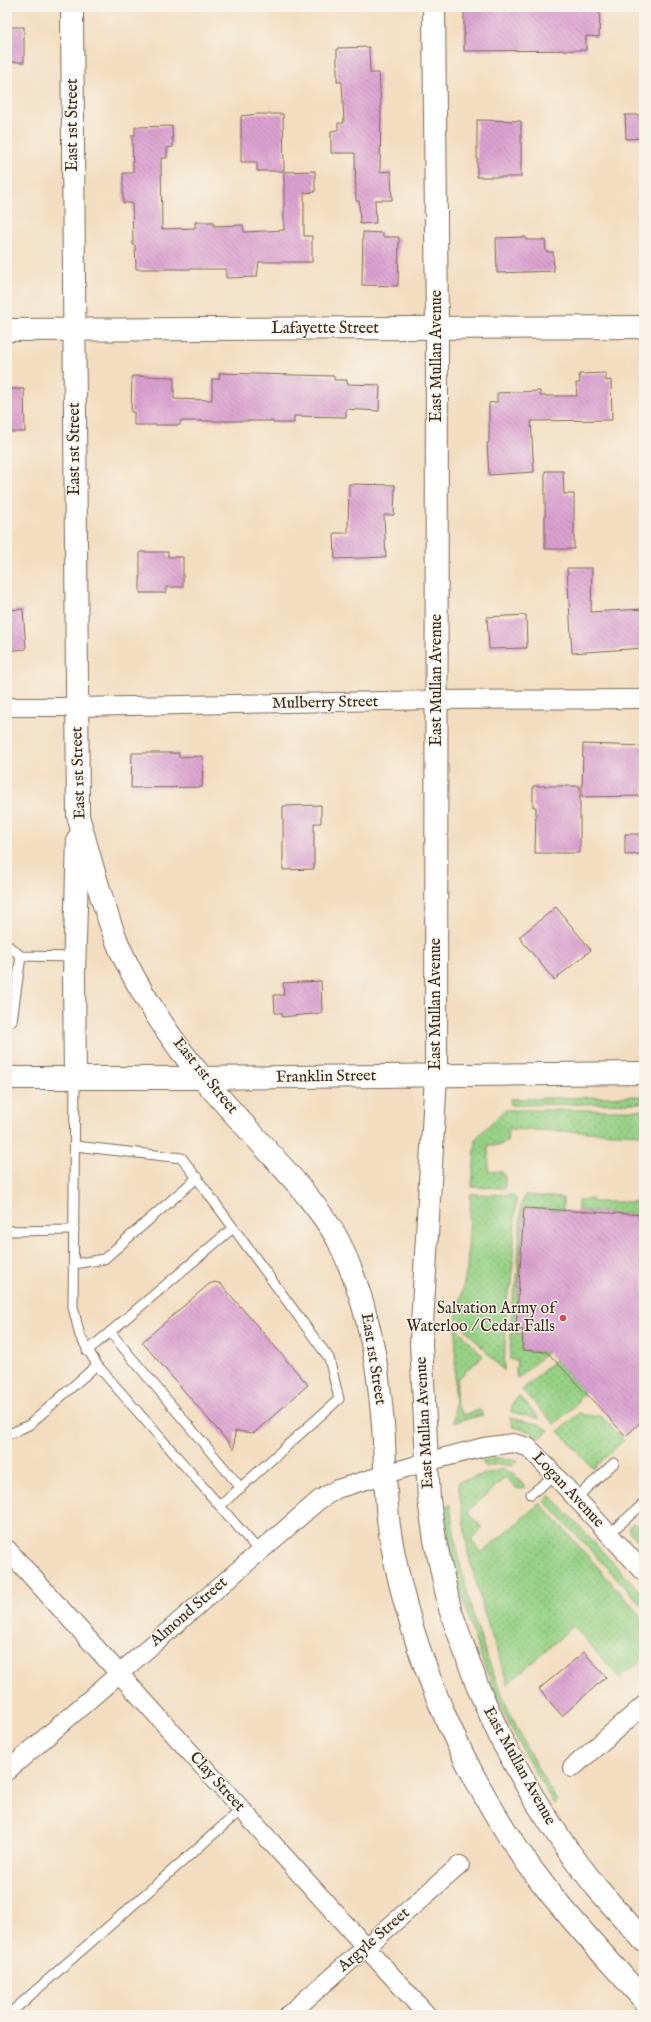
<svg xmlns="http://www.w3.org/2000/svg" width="651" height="2022" viewBox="0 0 651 2022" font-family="'IM FELL English',serif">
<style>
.grass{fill:url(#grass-dots);stroke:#687e52}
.building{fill:url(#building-back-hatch)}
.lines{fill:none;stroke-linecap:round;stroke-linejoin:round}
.service-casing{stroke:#7b6957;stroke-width:11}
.minor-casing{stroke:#7b6957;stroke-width:20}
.tertiary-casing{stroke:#7b6957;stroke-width:24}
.primary-casing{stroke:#7b6957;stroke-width:24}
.trunk-casing{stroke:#7b6957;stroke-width:24}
.service{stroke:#fff;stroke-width:9}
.minor{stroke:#fff;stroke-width:18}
.tertiary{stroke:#fff;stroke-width:22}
.primary{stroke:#fff;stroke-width:22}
.trunk{stroke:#fff;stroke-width:22}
.poi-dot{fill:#d1495b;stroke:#f7f3e8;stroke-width:1.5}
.labels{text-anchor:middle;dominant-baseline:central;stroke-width:3;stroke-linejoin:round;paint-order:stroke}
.street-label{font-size:16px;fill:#3b2a1e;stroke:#f7f3e8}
.poi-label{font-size:16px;fill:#3b2a1e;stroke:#f7f3e8;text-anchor:end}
</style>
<defs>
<pattern id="grass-dots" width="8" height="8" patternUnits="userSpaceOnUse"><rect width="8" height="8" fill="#96d185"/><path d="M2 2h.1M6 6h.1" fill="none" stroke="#7caa6c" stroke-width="1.8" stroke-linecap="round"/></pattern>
<pattern id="building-back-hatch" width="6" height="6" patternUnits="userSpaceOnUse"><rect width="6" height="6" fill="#dca1d1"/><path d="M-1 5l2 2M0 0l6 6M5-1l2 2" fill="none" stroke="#b483a9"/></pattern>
</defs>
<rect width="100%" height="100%" fill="#f7f3e8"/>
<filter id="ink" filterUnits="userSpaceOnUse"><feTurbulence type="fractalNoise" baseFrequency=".025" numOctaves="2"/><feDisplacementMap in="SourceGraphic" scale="8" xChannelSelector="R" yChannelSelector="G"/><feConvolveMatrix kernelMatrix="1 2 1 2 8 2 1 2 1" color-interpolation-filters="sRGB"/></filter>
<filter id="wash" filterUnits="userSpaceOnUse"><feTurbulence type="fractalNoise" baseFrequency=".012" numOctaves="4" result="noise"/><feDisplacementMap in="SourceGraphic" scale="16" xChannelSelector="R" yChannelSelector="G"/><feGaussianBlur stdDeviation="0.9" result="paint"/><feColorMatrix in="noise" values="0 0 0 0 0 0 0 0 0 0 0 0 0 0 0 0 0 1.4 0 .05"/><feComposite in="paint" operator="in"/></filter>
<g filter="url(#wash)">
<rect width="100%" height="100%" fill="#f3ddc0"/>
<g class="grass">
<path d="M 644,1096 L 644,1103 L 511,1105 L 510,1099 Z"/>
<path d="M 507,1110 L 644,1110 L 644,1134 L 508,1129 L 507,1142 L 500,1145 L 488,1145 L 489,1171 L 502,1172 L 505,1177 L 505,1188 L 472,1187 L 476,1138 L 502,1112 Z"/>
<path d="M 471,1194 L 512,1195 L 516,1198 L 512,1284 L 507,1297 L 504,1371 L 456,1319 L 467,1269 Z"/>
<path d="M 525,1195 L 563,1198 L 563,1210 L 524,1208 L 516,1324 L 511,1324 L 512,1299 L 517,1282 L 521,1205 Z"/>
<path d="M 592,1199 L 592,1202 L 644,1202 L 644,1215 L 578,1211 L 578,1200 Z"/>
<path d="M 456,1327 L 483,1356 L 457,1379 L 456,1404 L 464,1415 L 478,1410 L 480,1410 L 483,1415 L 454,1422 Z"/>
<path d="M 511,1333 L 523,1333 L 522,1350 L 547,1352 L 517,1379 L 516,1370 L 517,1361 L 510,1359 Z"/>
<path d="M 555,1360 L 585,1392 L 577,1400 L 579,1402 L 554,1424 L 522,1390 Z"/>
<path d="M 519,1396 L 540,1419 L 511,1412 L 513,1402 Z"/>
<path d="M 580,1412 L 583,1415 L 601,1416 L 624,1440 L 593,1469 L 559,1431 Z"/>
<path d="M 510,1418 L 538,1424 L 549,1430 L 540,1438 L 531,1432 L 513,1427 Z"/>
<path d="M 500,1458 L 518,1460 L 512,1466 L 499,1464 L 485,1467 L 482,1461 Z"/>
<path d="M 502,1469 L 513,1473 L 525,1487 L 522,1489 L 516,1488 L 506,1477 L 468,1511 L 481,1527 L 481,1529 L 471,1540 L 480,1551 L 483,1552 L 540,1503 L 644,1619 L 644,1657 L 620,1678 L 573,1626 L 508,1684 L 485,1616 L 468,1553 L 458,1482 Z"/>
<path d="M 550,1495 L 644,1596 L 644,1607 L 544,1501 Z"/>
<path d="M 450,1505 C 463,1610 502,1711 557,1801 L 554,1804 C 496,1712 459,1615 444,1506 Z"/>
<path d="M 634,1523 L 644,1534 L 644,1548 L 629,1531 L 629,1527 Z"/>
</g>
<g id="blocks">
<g class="building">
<path d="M 464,7 L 583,7 L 600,9 L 599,37 L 586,36 L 586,50 L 464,51 Z"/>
<rect x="7" y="27" width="17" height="35"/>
<path d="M 369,47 L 370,73 L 379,73 L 381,107 L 380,172 L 391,171 L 392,200 L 375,200 L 376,223 L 360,224 L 359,201 L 356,201 L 355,153 L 331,153 L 331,131 L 338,130 L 338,123 L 344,123 L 342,82 L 337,82 L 337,48 Z"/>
<path d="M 257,114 L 283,114 L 284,171 L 257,171 L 257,162 L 241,162 L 241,116 Z"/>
<path d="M 625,115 L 644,115 L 644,138 L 626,139 Z"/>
<path d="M 477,120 L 521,121 L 521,177 L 477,177 Z"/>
<path d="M 172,126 L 173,147 L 167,148 L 167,158 L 161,158 L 162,229 L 195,228 L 195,222 L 214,222 L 214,226 L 243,225 L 244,232 L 284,230 L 284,172 L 315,171 L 315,192 L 304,193 L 304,236 L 312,236 L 312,262 L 259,262 L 257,277 L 226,278 L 226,269 L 136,269 L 135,245 L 133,245 L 132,203 L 123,203 L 123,173 L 133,173 L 132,135 L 135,135 L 135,127 Z"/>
<path d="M 363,232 L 383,233 L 383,237 L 399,237 L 398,286 L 362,285 Z"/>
<path d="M 526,237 L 526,240 L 545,240 L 546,252 L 553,252 L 554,271 L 497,273 L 496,238 Z"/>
<path d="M 220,373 L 334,376 L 334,380 L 347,380 L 347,384 L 380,385 L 379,411 L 346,409 L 346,417 L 294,416 L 294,423 L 273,423 L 273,421 L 180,421 L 180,425 L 134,425 L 134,412 L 131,412 L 132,376 L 174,377 L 174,399 L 212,400 L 212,379 L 219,379 Z"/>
<path d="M 606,373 L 606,381 L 611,380 L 612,420 L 531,421 L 534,472 L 489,475 L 487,443 L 489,443 L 489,403 L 497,402 L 497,393 L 540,391 L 540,396 L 577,396 L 576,383 L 580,383 L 579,374 Z"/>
<path d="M 7,389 L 24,389 L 25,432 L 7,432 Z"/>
<path d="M 545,471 L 563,471 L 564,494 L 574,494 L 574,549 L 545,549 Z"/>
<path d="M 349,484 L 395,485 L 394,515 L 384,515 L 386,557 L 335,559 L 334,533 L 348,533 Z"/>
<path d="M 140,552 L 168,552 L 168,557 L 183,557 L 183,587 L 166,587 L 166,593 L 140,593 Z"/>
<path d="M 567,568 L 592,568 L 591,612 L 644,609 L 644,648 L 572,653 Z"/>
<path d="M 23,609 L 26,649 L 7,651 L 7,610 Z"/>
<path d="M 526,615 L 527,648 L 489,649 L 487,617 Z"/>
<path d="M 583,744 L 644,746 L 644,796 L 582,797 Z"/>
<path d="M 132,753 L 179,753 L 179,757 L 203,756 L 202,787 L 131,788 Z"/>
<path d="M 533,786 L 580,786 L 580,853 L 535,853 L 536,807 L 533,807 Z"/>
<path d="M 321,805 L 321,823 L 314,823 L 314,869 L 283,870 L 283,806 Z"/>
<path d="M 625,834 L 644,834 L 644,854 L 625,855 Z"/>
<path d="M 556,907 L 591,950 L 554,980 L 519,937 Z"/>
<path d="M 321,981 L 322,1013 L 282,1017 L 282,1013 L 275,1013 L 274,995 L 284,995 L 283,983 Z"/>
<path d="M 524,1208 L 644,1215 L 644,1419 L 626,1436 L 547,1352 L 522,1350 L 523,1330 L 516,1329 Z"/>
<path d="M 215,1282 L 221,1284 L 308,1385 L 254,1433 L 235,1431 L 234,1449 L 142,1342 L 209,1284 Z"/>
<path d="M 584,1652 L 606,1677 L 562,1716 L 539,1689 Z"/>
</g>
</g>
</g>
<g filter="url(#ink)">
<use href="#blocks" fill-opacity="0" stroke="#7b6957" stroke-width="1"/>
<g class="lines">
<defs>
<g id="service">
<path d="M 7,945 L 21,956 L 75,957"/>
<path d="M 7,1021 L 12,1021 L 21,956"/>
<path d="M 75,1079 L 73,1307 L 80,1336 L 97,1365 L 259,1551"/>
<path d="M 75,1146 L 182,1158 L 329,1358 L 339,1399 L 220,1506"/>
<path d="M 233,1228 L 110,1332 L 241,1488"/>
<path d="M 7,1231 L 74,1230"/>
<path d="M 74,1264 L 104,1259 L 198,1177"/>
<path d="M 87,1351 L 110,1332"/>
<path d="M 7,1435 L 29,1425 L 97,1365"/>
<path d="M 531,1494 L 555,1475"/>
<path d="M 576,1498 L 614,1463"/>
<path d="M 609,1534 L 644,1503"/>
<path d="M 8,2015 L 242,1809"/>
</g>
<g id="minor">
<path d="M 7,707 L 77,707 L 437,700 L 644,699"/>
<path d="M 7,1549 L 427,2015"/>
<path d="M 572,1768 L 644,1705"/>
<path d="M 7,1771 L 319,1500 L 337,1489 L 426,1462 L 484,1447 L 513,1443 L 528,1447 L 536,1455 L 644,1572"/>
<path d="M 288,2015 L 460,1865"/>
</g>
<path id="tertiary" d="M 7,330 L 644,327"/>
<path id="primary" d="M 7,1078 L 203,1078 L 644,1073"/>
<g id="trunk">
<path d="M 72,7 L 78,816 C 90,857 100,899 116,939 C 133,983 174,1045 205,1081 C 236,1117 269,1151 300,1187 C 314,1205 329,1222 339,1242 C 367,1300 378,1361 383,1425 C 386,1461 384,1497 390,1533 C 410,1656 469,1790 546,1888 C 577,1927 611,1963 644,2000"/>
<path d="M 434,7 L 437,328 L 436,1075 L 421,1343 L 429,1500 L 435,1540 L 450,1609 L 477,1685 L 502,1741 L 533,1797 L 567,1849 L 596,1887 L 644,1941"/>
<path d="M 75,1079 L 74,974 L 78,839"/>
</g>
</defs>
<use href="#service" class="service-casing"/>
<use href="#minor" class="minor-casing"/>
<use href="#tertiary" class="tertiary-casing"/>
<use href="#primary" class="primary-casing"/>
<use href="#trunk" class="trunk-casing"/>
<use href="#service" class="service"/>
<use href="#minor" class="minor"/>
<use href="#tertiary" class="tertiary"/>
<use href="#primary" class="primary"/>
<use href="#trunk" class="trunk"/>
</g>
</g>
<circle class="poi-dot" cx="563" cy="1318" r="4"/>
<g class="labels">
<g class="street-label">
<text transform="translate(73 125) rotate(-90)">East 1st Street</text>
<text x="325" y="329">Lafayette Street</text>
<text transform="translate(437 356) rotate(-90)">East Mullan Avenue</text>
<text transform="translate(75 449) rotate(-90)">East 1st Street</text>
<text transform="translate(437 680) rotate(-90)">East Mullan Avenue</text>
<text transform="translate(325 703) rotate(-1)">Mulberry Street</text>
<text transform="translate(79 773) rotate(-92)">East 1st Street</text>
<text transform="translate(436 1004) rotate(-90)">East Mullan Avenue</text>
<text transform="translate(205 1076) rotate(51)">East 1st Street</text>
<text transform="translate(326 1077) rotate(-1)">Franklin Street</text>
<text transform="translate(373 1359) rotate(81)">East 1st Street</text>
<text transform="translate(425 1423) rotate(-93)">East Mullan Avenue</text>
<text transform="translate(568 1490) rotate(47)">Logan Avenue</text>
<text transform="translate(189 1612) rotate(-41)">Almond Street</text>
<text transform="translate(519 1766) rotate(61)">East Mullan Avenue</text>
<text transform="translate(217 1782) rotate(48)">Clay Street</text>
<text transform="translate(374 1940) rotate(-41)">Argyle Street</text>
</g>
<g class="poi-label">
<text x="555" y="1309">Salvation Army of<tspan x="555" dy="18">Waterloo / Cedar Falls</tspan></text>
</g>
</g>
<rect width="651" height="2022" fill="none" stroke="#f7f3e8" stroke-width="24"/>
</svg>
